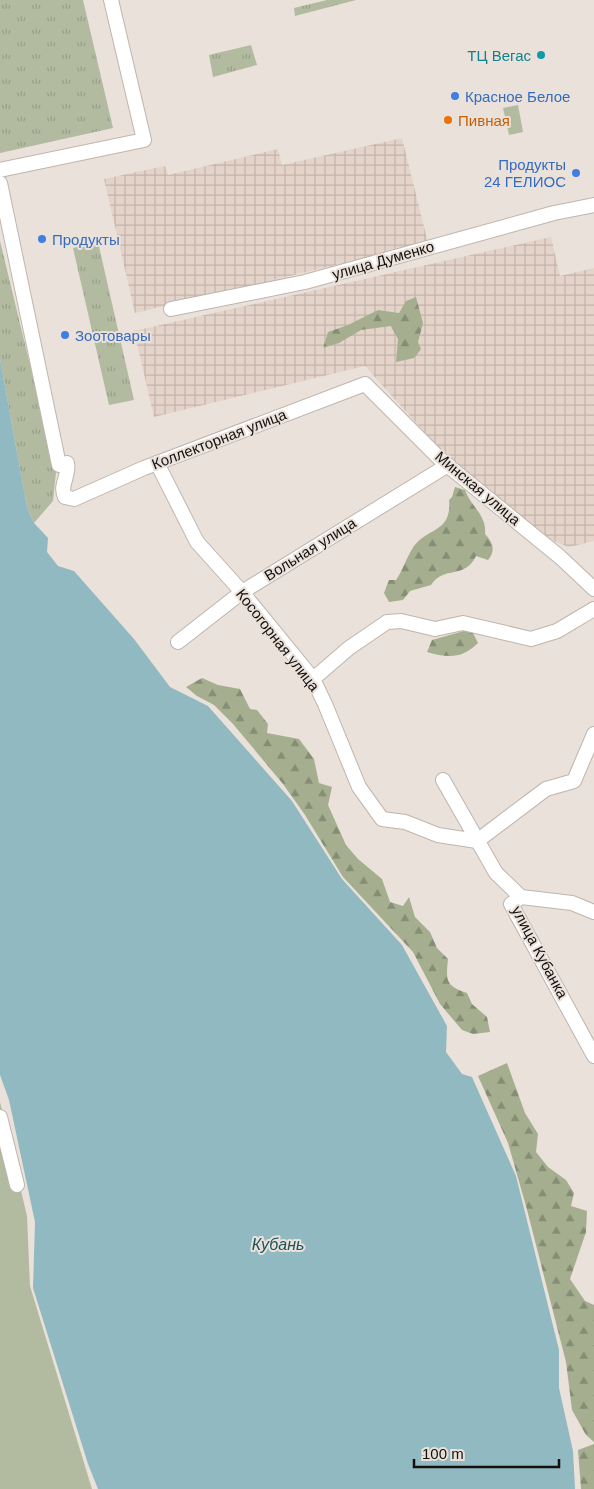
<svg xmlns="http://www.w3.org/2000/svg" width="594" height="1489" viewBox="0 0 594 1489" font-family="Helvetica,sans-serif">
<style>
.industrial{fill:url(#industrial-grid)}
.grass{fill:url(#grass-tufts)}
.forest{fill:url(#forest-firs)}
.garden{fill:#b2bba0}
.water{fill:#91b9c2}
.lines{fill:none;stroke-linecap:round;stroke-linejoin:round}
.minor-casing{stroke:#beb5af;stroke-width:16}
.minor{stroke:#fff;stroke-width:14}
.culture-dot{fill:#0f9aa8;stroke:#eae1da;stroke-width:2}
.shop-dot{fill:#3f7fe0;stroke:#eae1da;stroke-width:2}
.food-dot{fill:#e8710a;stroke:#eae1da;stroke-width:2}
.labels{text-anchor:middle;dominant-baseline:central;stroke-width:4;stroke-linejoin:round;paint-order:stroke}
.culture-label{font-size:15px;fill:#0d838f;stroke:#eae1da;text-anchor:end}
.shop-label{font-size:15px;fill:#366cbe;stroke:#eae1da;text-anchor:start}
.food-label{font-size:15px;fill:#c56008;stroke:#eae1da;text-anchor:start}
.street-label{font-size:15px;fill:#13100e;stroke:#eae1da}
.water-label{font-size:16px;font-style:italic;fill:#1b535e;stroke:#eae1da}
</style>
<defs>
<pattern id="industrial-grid" width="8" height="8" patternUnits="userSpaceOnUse" patternTransform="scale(1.25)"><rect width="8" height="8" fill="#e4d3c8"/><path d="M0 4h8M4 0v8" fill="none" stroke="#c3b4ab"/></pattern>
<pattern id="grass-tufts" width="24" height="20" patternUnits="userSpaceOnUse" patternTransform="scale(1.25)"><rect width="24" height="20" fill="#b2bba0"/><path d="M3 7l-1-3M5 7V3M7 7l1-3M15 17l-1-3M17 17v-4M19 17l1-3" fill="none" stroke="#98a089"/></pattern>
<pattern id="forest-firs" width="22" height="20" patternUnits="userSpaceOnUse" patternTransform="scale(1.25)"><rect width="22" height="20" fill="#a5af90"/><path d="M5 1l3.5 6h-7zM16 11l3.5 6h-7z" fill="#858d74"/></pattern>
</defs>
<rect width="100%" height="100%" fill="#eae1da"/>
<g class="industrial">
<path d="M 402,138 L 428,243 L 135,313 L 104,179 L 165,166 L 168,175 L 278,149 L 282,165 Z"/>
<path d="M 551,237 L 560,276 L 594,268 L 594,541 L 569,547 L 546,538 L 455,466 L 365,366 L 154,417 L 134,331 Z"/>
</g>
<g class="grass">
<path d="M 0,0 L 83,0 L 113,128 L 0,153 Z"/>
<path d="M 327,0 L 356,0 L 295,16 L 294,8 Z"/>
<path d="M 251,45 L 257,65 L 213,77 L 209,55 Z"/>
<path d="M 0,241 L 56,472 L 53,501 L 34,523 L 27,507 L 0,359 Z"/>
<path d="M 98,242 L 134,400 L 109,405 L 73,248 Z"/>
</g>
<g class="forest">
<path d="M 416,297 L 423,323 L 418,342 L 421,349 L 414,358 L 396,362 L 398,339 L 391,326 L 361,330 L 339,343 L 323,348 L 328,332 L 348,325 L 378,310 L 399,313 L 406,301 Z"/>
<path d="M 455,487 L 465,490 C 471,507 487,515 485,534 C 493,543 496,550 488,560 L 476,556 C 465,580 444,565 431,585 L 410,591 L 403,600 L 389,602 L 384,593 L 389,580 L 396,580 C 403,570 407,556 414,546 C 429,527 452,532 449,500 L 452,497 Z"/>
<path d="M 471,629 L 478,643 C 462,659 448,658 427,652 L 432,640 Z"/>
<path d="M 202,678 L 218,685 L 240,689 L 250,709 L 257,710 L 268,724 L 267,733 L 299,739 L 314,759 L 319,783 L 332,787 L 328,805 L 346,845 L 358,859 L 382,879 L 390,902 L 403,906 L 409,897 L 415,917 L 430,932 L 437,948 L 448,959 C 446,980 445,986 467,993 L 472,1004 L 487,1017 L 490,1032 L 473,1034 L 462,1030 L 440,1004 L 413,952 L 343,877 L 305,815 L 283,784 L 233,724 L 214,705 L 197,696 L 186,687 Z"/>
<path d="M 507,1063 L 525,1113 L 538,1134 L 536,1152 L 548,1167 L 566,1180 L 574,1193 L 571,1206 L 587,1211 L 586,1232 L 570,1279 L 585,1301 L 594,1305 L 594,1442 L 586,1435 L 572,1410 L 566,1362 L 526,1206 L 508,1143 L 478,1076 Z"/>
<path d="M 594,1444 L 594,1489 L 581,1489 L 578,1450 Z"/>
</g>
<g class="garden">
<path d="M 518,105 L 523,132 L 509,135 L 503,108 Z"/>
<path d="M 0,1102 L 27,1216 L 30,1286 L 92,1489 L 0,1489 Z"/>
</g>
<path class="water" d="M 0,359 L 27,507 L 34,523 L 48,538 L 47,552 L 58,566 L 74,571 L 134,639 L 170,687 L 208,706 L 292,801 L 342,879 L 402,945 L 447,1026 L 446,1052 L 462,1074 L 472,1077 L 516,1176 L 559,1350 L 559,1388 L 573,1451 L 575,1489 L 98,1489 L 88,1464 L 33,1288 L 35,1222 L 9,1100 L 0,1075 Z"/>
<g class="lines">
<defs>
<g id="minor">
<path d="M 0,170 L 144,140 L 111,0"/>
<path d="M 0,183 L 59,465 L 67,463 C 70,476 59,484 65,497 L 74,499 L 144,468 L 365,384 L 441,460 L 560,557 L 594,589"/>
<path d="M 171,309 L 305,282 L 554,213 L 594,205"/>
<path d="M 157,463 L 197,542 L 242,592 L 313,679 L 325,704 L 359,787 L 382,819 L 405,822 L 438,835 L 477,841 L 546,789 L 574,781 L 594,734"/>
<path d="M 178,642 L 242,592 L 448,465"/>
<path d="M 313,679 L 349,648 L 387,622 L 401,621 L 435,629 L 463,623 L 531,639 L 557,631 L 594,609"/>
<path d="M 443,780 L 496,873 L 521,897 L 511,904 L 594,1056"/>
<path d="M 521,897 L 572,903 L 594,912"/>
<path d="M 0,1117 L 17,1185"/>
</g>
</defs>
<use href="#minor" class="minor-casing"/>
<use href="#minor" class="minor"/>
</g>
<circle class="culture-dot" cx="541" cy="55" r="5"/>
<g class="shop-dot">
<circle cx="455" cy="96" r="5"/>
<circle cx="576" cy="173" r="5"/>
<circle cx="42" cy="239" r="5"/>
<circle cx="65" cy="335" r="5"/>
</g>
<circle class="food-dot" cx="448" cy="120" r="5"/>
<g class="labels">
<g class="culture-label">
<text x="531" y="55">ТЦ Вегас</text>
</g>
<g class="shop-label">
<text x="465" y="96">Красное Белое</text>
<text x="566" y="164" text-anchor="end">Продукты<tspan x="566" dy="17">24 ГЕЛИОС</tspan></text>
<text x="52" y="239">Продукты</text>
<text x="75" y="335">Зоотовары</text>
</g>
<g class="food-label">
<text x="458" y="120">Пивная</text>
</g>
<g class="street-label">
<text transform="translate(383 260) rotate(-16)">улица Думенко</text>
<text transform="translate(219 439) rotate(-21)">Коллекторная улица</text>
<text transform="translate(478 488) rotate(40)">Минская улица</text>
<text transform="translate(310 549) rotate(-32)">Вольная улица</text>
<text transform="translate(278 640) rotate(52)">Косогорная улица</text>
<text transform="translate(540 952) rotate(62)">улица Кубанка</text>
</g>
<g class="water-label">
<text x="278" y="1244">Кубань</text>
</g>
</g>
<path d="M414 1459v8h145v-8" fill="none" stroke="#13100e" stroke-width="2.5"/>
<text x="422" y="1459" font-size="15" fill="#13100e" stroke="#eae1da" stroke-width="4" paint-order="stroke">100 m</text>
</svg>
